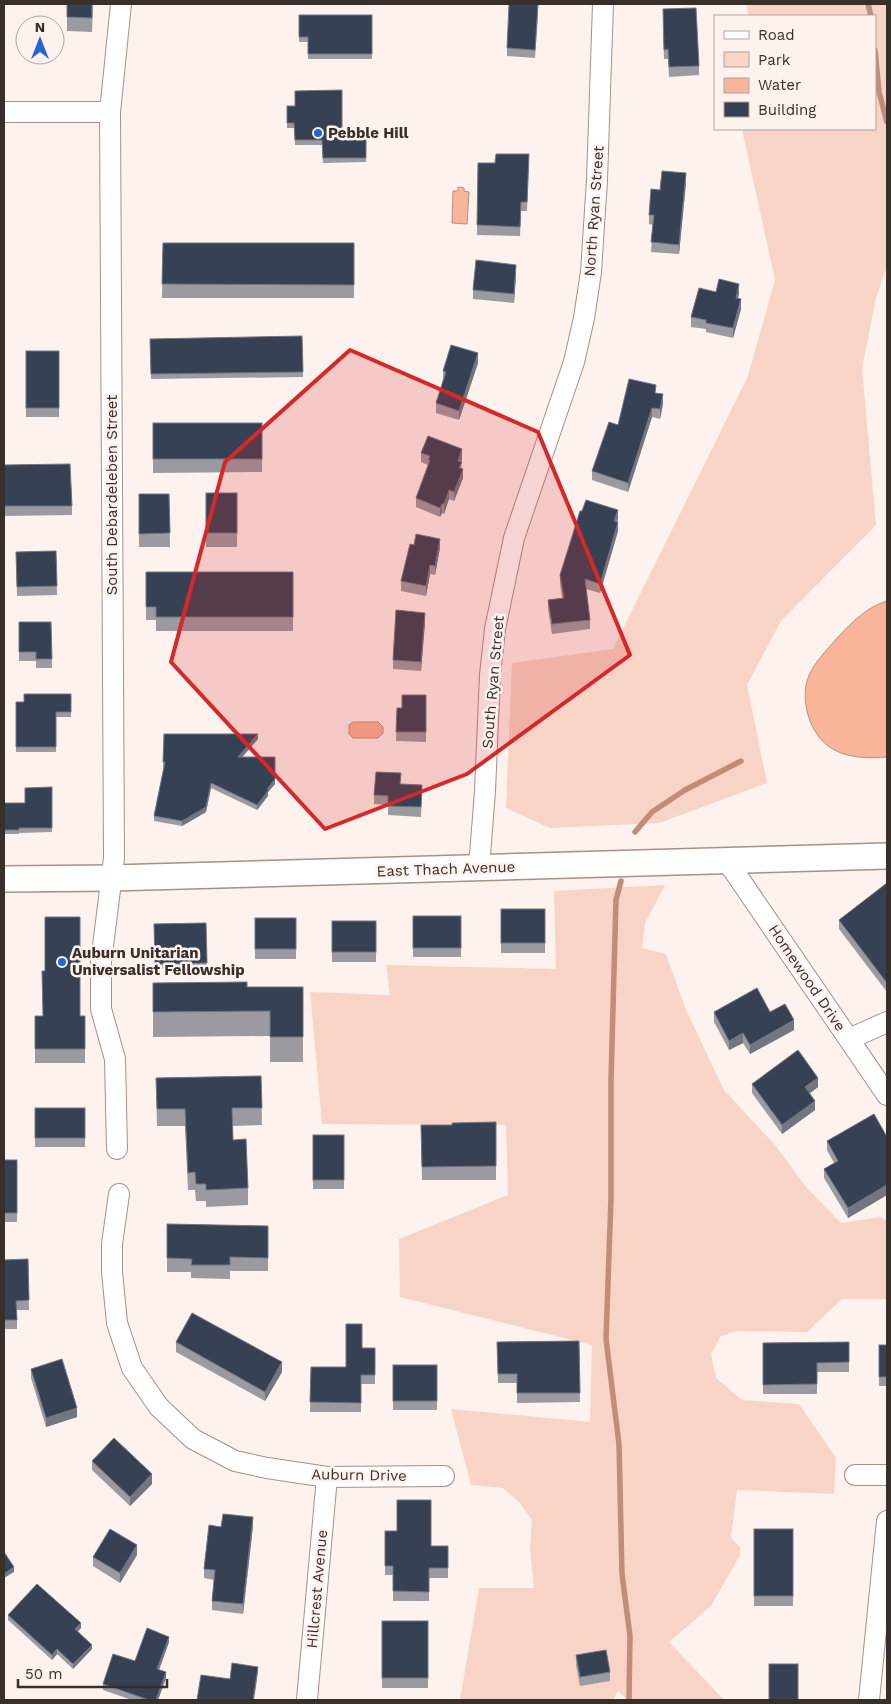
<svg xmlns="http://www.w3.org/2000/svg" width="891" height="1704" viewBox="0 0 891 1704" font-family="'Work Sans',sans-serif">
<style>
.green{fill:#f7d4c6}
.water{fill:#f8b599;stroke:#bf8d78}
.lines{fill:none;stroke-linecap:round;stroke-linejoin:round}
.stream{stroke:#bf8d78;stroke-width:5.5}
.minor-casing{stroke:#a98f85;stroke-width:22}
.tertiary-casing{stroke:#a98f85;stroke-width:28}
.minor{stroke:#fff;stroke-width:20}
.tertiary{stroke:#fff;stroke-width:25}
.wall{fill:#9a9aa0}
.shaded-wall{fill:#727681}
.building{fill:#364153;stroke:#727681}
.marked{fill:#d62828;fill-opacity:0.2;stroke:#d62828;stroke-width:4;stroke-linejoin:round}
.poi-dot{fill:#2466d2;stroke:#fdf2ed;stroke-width:2}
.labels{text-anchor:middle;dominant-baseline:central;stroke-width:5;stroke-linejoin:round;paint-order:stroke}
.poi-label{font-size:15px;font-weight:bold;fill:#392f2a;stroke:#fdf2ed;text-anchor:start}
.street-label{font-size:15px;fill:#392f2a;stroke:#fdf2ed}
</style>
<rect width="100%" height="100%" fill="#fdf2ed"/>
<g class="green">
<path d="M 747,4 L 887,4 L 887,266 L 876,298 L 862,368 L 876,525 L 781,621 L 747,685 L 767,783 L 659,823 L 550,828 L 506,808 L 512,663 L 613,649 L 748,376 L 775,280 L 742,129 L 875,129 L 875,16 L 748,16 Z"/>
<path d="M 665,885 L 645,923 L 642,948 L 666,954 L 686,1010 L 724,1090 L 775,1145 L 806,1187 L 841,1223 L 881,1217 L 887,1221 L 887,1299 L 842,1299 L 807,1332 L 737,1331 L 721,1336 L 711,1354 L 716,1378 L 742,1400 L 799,1404 L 836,1458 L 834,1494 L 737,1490 L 731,1538 L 740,1547 L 740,1555 L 711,1606 L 669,1642 L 724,1700 L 627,1700 L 618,1691 L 613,1700 L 460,1700 L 479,1588 L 534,1588 L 530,1549 L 532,1520 L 519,1502 L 503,1488 L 471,1485 L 451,1409 L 590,1422 L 592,1345 L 400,1297 L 399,1239 L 508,1195 L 506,1125 L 322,1124 L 310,992 L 390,995 L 386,965 L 556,969 L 554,891 Z"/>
</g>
<g class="water">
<path d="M 458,187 L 464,188 L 464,191 L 469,192 L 467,224 L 452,223 L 453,191 L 458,191 Z"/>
<path d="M 887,601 L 887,757 C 850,760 820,754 808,715 C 805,703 804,692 807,681 C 812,664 827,650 838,637 C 852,622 867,607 887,601 Z"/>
<path d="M 353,722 L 378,722 L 383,727 L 383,733 L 378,738 L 353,738 L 349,734 L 349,725 Z"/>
</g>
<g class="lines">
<g class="stream">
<path d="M 868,4 L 871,16"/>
<path d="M 875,50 L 879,92 L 887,122"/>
<path d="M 635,832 L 652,812 L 685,790 L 741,761"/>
<path d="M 621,881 L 616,900 L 611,1080 L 611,1198 L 606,1339 L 619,1444 L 622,1574 L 630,1636 L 629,1700"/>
</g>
<defs>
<g id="minor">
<path d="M 4,112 L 110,112"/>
<path d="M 727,861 L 887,1095"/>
<path d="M 479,868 L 485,791 L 490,675 L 495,629 L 514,538 L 574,362 L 584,318 L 591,272 L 597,180 L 603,4"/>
<path d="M 849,1039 L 887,1022"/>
<path d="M 117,1149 L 115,1059 L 101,1009 L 101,962 L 114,858 L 110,112 L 121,4"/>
<path d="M 119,1194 L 112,1244 L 112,1272 L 117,1323 L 132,1368 L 159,1407 L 193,1439 L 235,1461 L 267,1468 L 327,1477 L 444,1476"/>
<path d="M 855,1475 L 887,1475"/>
<path d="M 307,1700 L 327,1477"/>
<path d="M 869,1700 L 887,1521"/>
</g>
<path id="tertiary" d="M 4,879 L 111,878 L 887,856"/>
</defs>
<use href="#minor" class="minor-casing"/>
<use href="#tertiary" class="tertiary-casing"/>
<use href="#minor" class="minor"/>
<use href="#tertiary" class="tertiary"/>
</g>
<g class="wall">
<path d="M 67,4 L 93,4 L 92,32 L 67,31 Z"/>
<path d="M 538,14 L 535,58 L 507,56 L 507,48 Z"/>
<path d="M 299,15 L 372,15 L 372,59 L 308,59 L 308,42 L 299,42 Z"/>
<path d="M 663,18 L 699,66 L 699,75 L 669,77 L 668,59 L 664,59 Z"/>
<path d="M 287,106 L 342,135 L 366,135 L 366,162 L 323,163 L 322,145 L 295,145 L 294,128 L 287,128 Z"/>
<path d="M 529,164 L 527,211 L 521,211 L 520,236 L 477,235 L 477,225 Z"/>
<path d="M 686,183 L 679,254 L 651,252 L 653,225 L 649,224 L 649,215 L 660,190 Z"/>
<path d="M 163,243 L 354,243 L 354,298 L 162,298 Z"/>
<path d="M 516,274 L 514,303 L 473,299 L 473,290 Z"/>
<path d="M 716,292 L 739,293 L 738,299 L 741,309 L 733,338 L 706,332 L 706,329 L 691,327 L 691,317 Z"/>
<path d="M 302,336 L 303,377 L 151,379 L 150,339 Z"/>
<rect x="26" y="351" width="33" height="66"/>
<path d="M 478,363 L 459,420 L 436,413 L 436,403 L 443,380 L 443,371 Z"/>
<path d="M 656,393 L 663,404 L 660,419 L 652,417 L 628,492 L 592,480 L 592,471 L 618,425 Z"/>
<path d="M 153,423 L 262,423 L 262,472 L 153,473 Z"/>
<path d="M 421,453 L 462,459 L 461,462 L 463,478 L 454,501 L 449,499 L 444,514 L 442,513 L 440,517 L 416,507 L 416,498 L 428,465 L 421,462 Z"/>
<path d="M 4,465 L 72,506 L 72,515 L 4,516 Z"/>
<rect x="206" y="493" width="31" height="54"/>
<path d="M 139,494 L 169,494 L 170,547 L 139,547 Z"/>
<path d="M 618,519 L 617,521 L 618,531 L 600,593 L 586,589 L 590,620 L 590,629 L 552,634 L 548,609 L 548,600 L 562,598 L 560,584 L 560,575 Z"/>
<path d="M 414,545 L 440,548 L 435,575 L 430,574 L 426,596 L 401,591 L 401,581 Z"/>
<path d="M 56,551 L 57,595 L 17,596 L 16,552 Z"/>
<path d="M 146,572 L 293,572 L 293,631 L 156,631 L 156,620 L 146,620 Z"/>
<path d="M 19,622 L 51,622 L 52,668 L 36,668 L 36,661 L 19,661 Z"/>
<path d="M 425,622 L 421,671 L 393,669 L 393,660 Z"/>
<path d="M 71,694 L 71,717 L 56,717 L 56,752 L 16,752 L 16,702 L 24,702 Z"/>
<path d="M 426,695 L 426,742 L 396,741 L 397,708 L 402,708 Z"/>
<path d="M 258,739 L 242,757 L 275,784 L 268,792 L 268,796 L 257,810 L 211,788 L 206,812 L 182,826 L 154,821 L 154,816 L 164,767 L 163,767 L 163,762 Z"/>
<path d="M 401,784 L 422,794 L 421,817 L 388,815 L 388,805 L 374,804 L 374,795 Z"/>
<path d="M 52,787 L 52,832 L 19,833 L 19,834 L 4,834 L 4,803 L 25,803 Z"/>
<path d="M 887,883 L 887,992 L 839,929 L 839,920 Z"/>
<rect x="501" y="909" width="44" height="44"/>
<rect x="413" y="916" width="48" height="41"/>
<rect x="255" y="918" width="41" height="41"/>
<rect x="332" y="921" width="44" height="41"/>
<path d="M 206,923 L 207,968 L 155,969 L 154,924 Z"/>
<path d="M 153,983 L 247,987 L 303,987 L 303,1062 L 270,1062 L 270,1036 L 153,1037 Z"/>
<path d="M 714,1012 L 794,1030 L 750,1054 L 743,1043 L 729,1050 L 714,1022 Z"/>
<rect x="35" y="1016" width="50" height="47"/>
<path d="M 261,1076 L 262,1125 L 233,1126 L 233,1140 L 248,1188 L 248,1205 L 206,1207 L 206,1201 L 196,1201 L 195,1190 L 188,1190 L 185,1126 L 157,1126 L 156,1078 Z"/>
<path d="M 752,1084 L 818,1087 L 810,1093 L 815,1110 L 782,1134 L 752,1093 Z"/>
<rect x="35" y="1108" width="50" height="39"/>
<path d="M 496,1122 L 496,1180 L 422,1180 L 421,1125 L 452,1125 Z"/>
<rect x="313" y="1135" width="31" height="54"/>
<path d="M 887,1137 L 887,1195 L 848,1218 L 824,1178 L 824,1169 L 834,1163 L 827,1150 L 827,1141 Z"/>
<rect x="4" y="1160" width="13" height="62"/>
<path d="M 167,1224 L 268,1226 L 268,1271 L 230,1271 L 230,1279 L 191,1278 L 191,1272 L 167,1272 Z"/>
<path d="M 28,1259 L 29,1310 L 17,1310 L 17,1329 L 4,1329 L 4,1260 Z"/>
<path d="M 579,1341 L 580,1402 L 517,1403 L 517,1383 L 498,1383 L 497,1342 Z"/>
<path d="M 176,1342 L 282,1372 L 265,1401 L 176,1352 Z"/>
<path d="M 849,1342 L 849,1372 L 817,1372 L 817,1394 L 763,1394 L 763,1343 Z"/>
<rect x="879" y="1345" width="8" height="41"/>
<path d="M 362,1348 L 375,1348 L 375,1384 L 361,1384 L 361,1412 L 310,1412 L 311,1367 L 346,1367 Z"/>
<rect x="393" y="1365" width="44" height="45"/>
<path d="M 31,1369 L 77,1417 L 46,1427 L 31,1378 Z"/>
<path d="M 92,1461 L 152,1484 L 130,1506 L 92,1470 Z"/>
<path d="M 253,1526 L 243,1614 L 212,1610 L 212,1601 L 214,1580 L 204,1578 L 204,1569 L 221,1527 Z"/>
<rect x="754" y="1529" width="39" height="77"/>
<path d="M 385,1531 L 431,1546 L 448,1546 L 448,1578 L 429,1578 L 429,1601 L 393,1601 L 393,1575 L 385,1575 Z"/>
<path d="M 137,1555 L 120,1583 L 93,1566 L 93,1557 Z"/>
<path d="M 8,1615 L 81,1628 L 78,1631 L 92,1649 L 73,1669 L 57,1654 L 52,1660 L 8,1620 Z"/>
<rect x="382" y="1621" width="46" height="67"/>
<path d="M 169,1642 L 159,1670 L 166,1678 L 158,1700 L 132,1700 L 103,1690 L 103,1684 L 135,1661 Z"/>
<path d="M 576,1655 L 610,1672 L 610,1681 L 580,1686 L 576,1665 Z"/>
</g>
<g class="shaded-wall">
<path d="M 686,173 L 686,183 L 679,254 L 679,245 Z"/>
<path d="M 516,265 L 516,274 L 514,303 L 514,294 Z"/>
<path d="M 739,284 L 739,293 L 736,308 L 736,298 Z"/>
<path d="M 741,299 L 741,309 L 733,338 L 733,328 Z"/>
<path d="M 478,353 L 478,363 L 459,420 L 459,411 Z"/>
<path d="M 663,394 L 663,404 L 660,419 L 660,409 Z"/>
<path d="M 652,408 L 652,417 L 628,492 L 628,483 Z"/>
<path d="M 462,449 L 462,459 L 458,470 L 458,461 Z"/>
<path d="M 463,469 L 463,478 L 454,501 L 454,492 Z"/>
<path d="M 449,490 L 449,499 L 444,514 L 444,504 Z"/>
<path d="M 442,504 L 442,513 L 440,517 L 440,508 Z"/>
<path d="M 618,510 L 618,519 L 614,530 L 614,521 Z"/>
<path d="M 618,522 L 618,531 L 600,593 L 600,584 Z"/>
<path d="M 440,539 L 440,548 L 435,575 L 435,566 Z"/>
<path d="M 430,565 L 430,574 L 426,596 L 426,586 Z"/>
<path d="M 425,613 L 425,622 L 421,671 L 421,662 Z"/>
<path d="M 258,734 L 258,739 L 238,762 L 238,757 Z"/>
<path d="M 275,757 L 275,784 L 268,792 L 268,796 L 257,810 L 257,805 L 268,788 Z"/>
<path d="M 211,783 L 211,788 L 206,812 L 182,826 L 182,821 Z"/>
<path d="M 794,1020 L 794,1030 L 750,1054 L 750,1045 Z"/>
<path d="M 743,1033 L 743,1043 L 729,1050 L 729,1041 Z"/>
<path d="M 818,1078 L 818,1087 L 805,1097 L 805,1087 Z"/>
<path d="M 815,1101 L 815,1110 L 782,1134 L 782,1125 Z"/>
<path d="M 887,1185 L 887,1195 L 848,1218 L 848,1208 Z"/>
<path d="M 282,1362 L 282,1372 L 265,1401 L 265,1392 Z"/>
<path d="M 77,1408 L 77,1417 L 46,1427 L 46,1418 Z"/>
<path d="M 152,1474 L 152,1484 L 130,1506 L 130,1497 Z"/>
<path d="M 253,1517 L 253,1526 L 243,1614 L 243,1604 Z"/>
<path d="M 137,1545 L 137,1555 L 120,1583 L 120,1573 Z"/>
<path d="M 14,1567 L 14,1572 L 4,1578 L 4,1574 Z"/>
<path d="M 81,1623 L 81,1628 L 75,1634 L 75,1629 Z"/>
<path d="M 169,1637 L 169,1642 L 157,1675 L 157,1669 Z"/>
<path d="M 92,1645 L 92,1649 L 73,1669 L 73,1664 Z"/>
<path d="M 57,1649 L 57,1654 L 52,1660 L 52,1655 Z"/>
<path d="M 258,1667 L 258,1672 L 254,1700 L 253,1700 Z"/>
<path d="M 166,1672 L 166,1678 L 158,1700 L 156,1700 Z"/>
</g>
<g class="building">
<path d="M 67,4 L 92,4 L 92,18 L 67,17 Z"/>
<path d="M 509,4 L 538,4 L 535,50 L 507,48 Z"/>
<path d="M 696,8 L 699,66 L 669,67 L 668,49 L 664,50 L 663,9 Z"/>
<path d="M 299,15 L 372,15 L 372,54 L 308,54 L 308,37 L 299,37 Z"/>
<path d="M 342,90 L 342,135 L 366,135 L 366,158 L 323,158 L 322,140 L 295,140 L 294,123 L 287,123 L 287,106 L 295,106 L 295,91 Z"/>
<path d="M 496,154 L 529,154 L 527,202 L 521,202 L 520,227 L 477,225 L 478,163 L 495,163 Z"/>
<path d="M 662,171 L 686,173 L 679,245 L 651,242 L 654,215 L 649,215 L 651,189 L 660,190 Z"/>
<path d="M 163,243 L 354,243 L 354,285 L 162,284 Z"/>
<path d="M 476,260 L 516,265 L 514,294 L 473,290 Z"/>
<path d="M 719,279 L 739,284 L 736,298 L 741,299 L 733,328 L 706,323 L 706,320 L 691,317 L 699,288 L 716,292 Z"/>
<path d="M 302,336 L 303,372 L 151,374 L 150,339 Z"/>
<path d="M 451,345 L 478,353 L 459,411 L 436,403 L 446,372 L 443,371 Z"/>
<rect x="26" y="351" width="33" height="57"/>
<path d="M 629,379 L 656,385 L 655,393 L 663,394 L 660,409 L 652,408 L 628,483 L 592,471 L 609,422 L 618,425 Z"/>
<rect x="153" y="423" width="109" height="36"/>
<path d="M 428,436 L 462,449 L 458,461 L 462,462 L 459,468 L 463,469 L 454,492 L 449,490 L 444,504 L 442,504 L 440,508 L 416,498 L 430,460 L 428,460 L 430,456 L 421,453 Z"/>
<path d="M 70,464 L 72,506 L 4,506 L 4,465 Z"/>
<rect x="206" y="493" width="31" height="40"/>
<path d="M 139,494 L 169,494 L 170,533 L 139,534 Z"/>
<path d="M 586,500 L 618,510 L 614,521 L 618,522 L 600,584 L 585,579 L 590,620 L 552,624 L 548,600 L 564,598 L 560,575 L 580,511 L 582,511 Z"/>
<path d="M 416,534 L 440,539 L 435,566 L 430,565 L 426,586 L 401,581 L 410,544 L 414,545 Z"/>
<path d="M 56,551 L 57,586 L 17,587 L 16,552 Z"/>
<path d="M 146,572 L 293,572 L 293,617 L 156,617 L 156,607 L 146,607 Z"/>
<path d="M 396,610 L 425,613 L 421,662 L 393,660 Z"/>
<path d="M 19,622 L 51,622 L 52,659 L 36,659 L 36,652 L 19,652 Z"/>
<path d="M 24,694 L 71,694 L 71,712 L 56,712 L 56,747 L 16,747 L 16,702 L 24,702 Z"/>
<path d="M 402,695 L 426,695 L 426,732 L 396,732 L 397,708 L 402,708 Z"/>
<path d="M 164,734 L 258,734 L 238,757 L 275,757 L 275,779 L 268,788 L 268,791 L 257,805 L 211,783 L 206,807 L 182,821 L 154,816 L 165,762 L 163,762 Z"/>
<path d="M 376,772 L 401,773 L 400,784 L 422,785 L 421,807 L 388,806 L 388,796 L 374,795 Z"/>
<path d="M 52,787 L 52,828 L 19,828 L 19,830 L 4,830 L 4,803 L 25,803 L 25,788 Z"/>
<path d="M 887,883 L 887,983 L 839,920 Z"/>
<rect x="501" y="909" width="44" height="34"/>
<rect x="413" y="916" width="48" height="32"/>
<path d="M 45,917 L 80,917 L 80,1016 L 85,1016 L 85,1049 L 35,1049 L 35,1016 L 43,1016 L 42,971 L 45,971 Z"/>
<rect x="255" y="918" width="41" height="31"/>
<rect x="332" y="921" width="44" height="31"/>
<path d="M 206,923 L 207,963 L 155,964 L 154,924 Z"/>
<path d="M 247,982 L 247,987 L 303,987 L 303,1037 L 270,1037 L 270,1011 L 153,1012 L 153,983 Z"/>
<path d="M 757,988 L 770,1012 L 785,1004 L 794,1020 L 750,1045 L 743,1033 L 729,1041 L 714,1012 Z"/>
<path d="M 798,1050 L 818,1078 L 805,1087 L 815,1101 L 782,1125 L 752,1084 Z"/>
<path d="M 261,1076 L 262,1108 L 232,1108 L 233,1140 L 246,1139 L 248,1188 L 206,1190 L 206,1184 L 196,1184 L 195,1172 L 188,1173 L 185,1109 L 157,1109 L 156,1078 Z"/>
<rect x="35" y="1108" width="50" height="30"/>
<path d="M 874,1114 L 887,1137 L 887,1185 L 848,1208 L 824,1169 L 838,1161 L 827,1141 Z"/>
<path d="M 496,1122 L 496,1166 L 422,1167 L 421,1125 L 452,1125 L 452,1123 Z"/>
<rect x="313" y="1135" width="31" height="45"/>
<rect x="4" y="1160" width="13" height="53"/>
<path d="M 167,1224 L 268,1226 L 268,1258 L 230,1257 L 230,1265 L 191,1265 L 192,1259 L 167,1258 Z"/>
<path d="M 28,1259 L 29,1300 L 16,1301 L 17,1320 L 4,1320 L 4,1260 Z"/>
<path d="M 192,1313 L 282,1362 L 265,1392 L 176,1342 Z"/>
<path d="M 346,1324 L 362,1324 L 362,1348 L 375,1348 L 375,1375 L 361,1375 L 361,1403 L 310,1402 L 311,1367 L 346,1367 Z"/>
<path d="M 579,1341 L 580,1393 L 517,1393 L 517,1374 L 498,1374 L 497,1342 Z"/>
<path d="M 849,1342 L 849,1362 L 817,1363 L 817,1384 L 763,1385 L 763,1343 Z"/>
<rect x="879" y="1345" width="8" height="32"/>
<path d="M 62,1359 L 77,1408 L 46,1418 L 31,1369 Z"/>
<rect x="393" y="1365" width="44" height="36"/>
<path d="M 114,1438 L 152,1474 L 130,1497 L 92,1461 Z"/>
<path d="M 397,1500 L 431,1500 L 431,1546 L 448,1546 L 448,1568 L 429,1568 L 429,1592 L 393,1591 L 393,1566 L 385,1566 L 385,1531 L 397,1531 Z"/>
<path d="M 223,1514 L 253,1517 L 243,1604 L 212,1601 L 215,1570 L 204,1569 L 209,1525 L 221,1527 Z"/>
<path d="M 110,1529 L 137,1545 L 120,1573 L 93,1557 Z"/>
<rect x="754" y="1529" width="39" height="67"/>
<path d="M 4,1552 L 14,1567 L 4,1574 Z"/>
<path d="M 37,1584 L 81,1623 L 75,1629 L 92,1645 L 73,1664 L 57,1649 L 52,1655 L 8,1615 Z"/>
<rect x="382" y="1621" width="46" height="57"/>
<path d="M 147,1628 L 169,1637 L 157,1669 L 166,1672 L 156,1700 L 149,1700 L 103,1684 L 113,1654 L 135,1661 Z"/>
<path d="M 606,1650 L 610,1672 L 580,1677 L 576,1655 Z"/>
<path d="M 232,1663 L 258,1667 L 253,1700 L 197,1700 L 201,1675 L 230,1679 Z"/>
<rect x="769" y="1664" width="29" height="36"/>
</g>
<path class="marked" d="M 350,350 L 538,432 L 630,655 L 467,774 L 325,829 L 171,662 L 225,462 Z"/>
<g class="poi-dot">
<circle cx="318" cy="133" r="5"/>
<circle cx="62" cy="962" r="5"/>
</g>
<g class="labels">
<g class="poi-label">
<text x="328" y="133">Pebble Hill</text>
<text x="72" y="953">Auburn Unitarian<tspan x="72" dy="17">Universalist Fellowship</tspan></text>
</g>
<g class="street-label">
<text transform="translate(594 211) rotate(-86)">North Ryan Street</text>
<text transform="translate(112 495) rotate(-90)">South Debardeleben Street</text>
<text transform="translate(493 682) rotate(-85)">South Ryan Street</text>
<text transform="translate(446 869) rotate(-2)">East Thach Avenue</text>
<text transform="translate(807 978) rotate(56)">Homewood Drive</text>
<text transform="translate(359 1475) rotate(1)">Auburn Drive</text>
<text transform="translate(317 1589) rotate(-85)">Hillcrest Avenue</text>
</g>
</g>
<rect width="891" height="1704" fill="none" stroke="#392f2a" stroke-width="10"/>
<rect x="714" y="15" width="162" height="115" fill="#fdf2ed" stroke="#afa49f"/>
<rect x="724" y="31" width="25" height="8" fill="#ffffff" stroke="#afa49f"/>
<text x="758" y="40" font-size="15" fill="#392f2a">Road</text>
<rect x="724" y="52" width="25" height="15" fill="#f7d4c6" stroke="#afa49f"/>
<text x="758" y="65" font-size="15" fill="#392f2a">Park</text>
<rect x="724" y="78" width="25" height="15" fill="#f8b599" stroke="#afa49f"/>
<text x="758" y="90" font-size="15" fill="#392f2a">Water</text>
<rect x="724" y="102" width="25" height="15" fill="#364153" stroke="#afa49f"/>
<text x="758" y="115" font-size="15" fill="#392f2a">Building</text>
<g transform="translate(40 40)"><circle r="24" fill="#fdf2ed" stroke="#afa49f"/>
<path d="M0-4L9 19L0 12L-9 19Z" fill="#2466d2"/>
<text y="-8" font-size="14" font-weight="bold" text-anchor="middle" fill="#392f2a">N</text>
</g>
<path d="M18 1679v8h149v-8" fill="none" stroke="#392f2a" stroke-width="2.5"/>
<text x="25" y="1679" font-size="15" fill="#392f2a" stroke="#fdf2ed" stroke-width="4" paint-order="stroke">50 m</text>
</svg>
